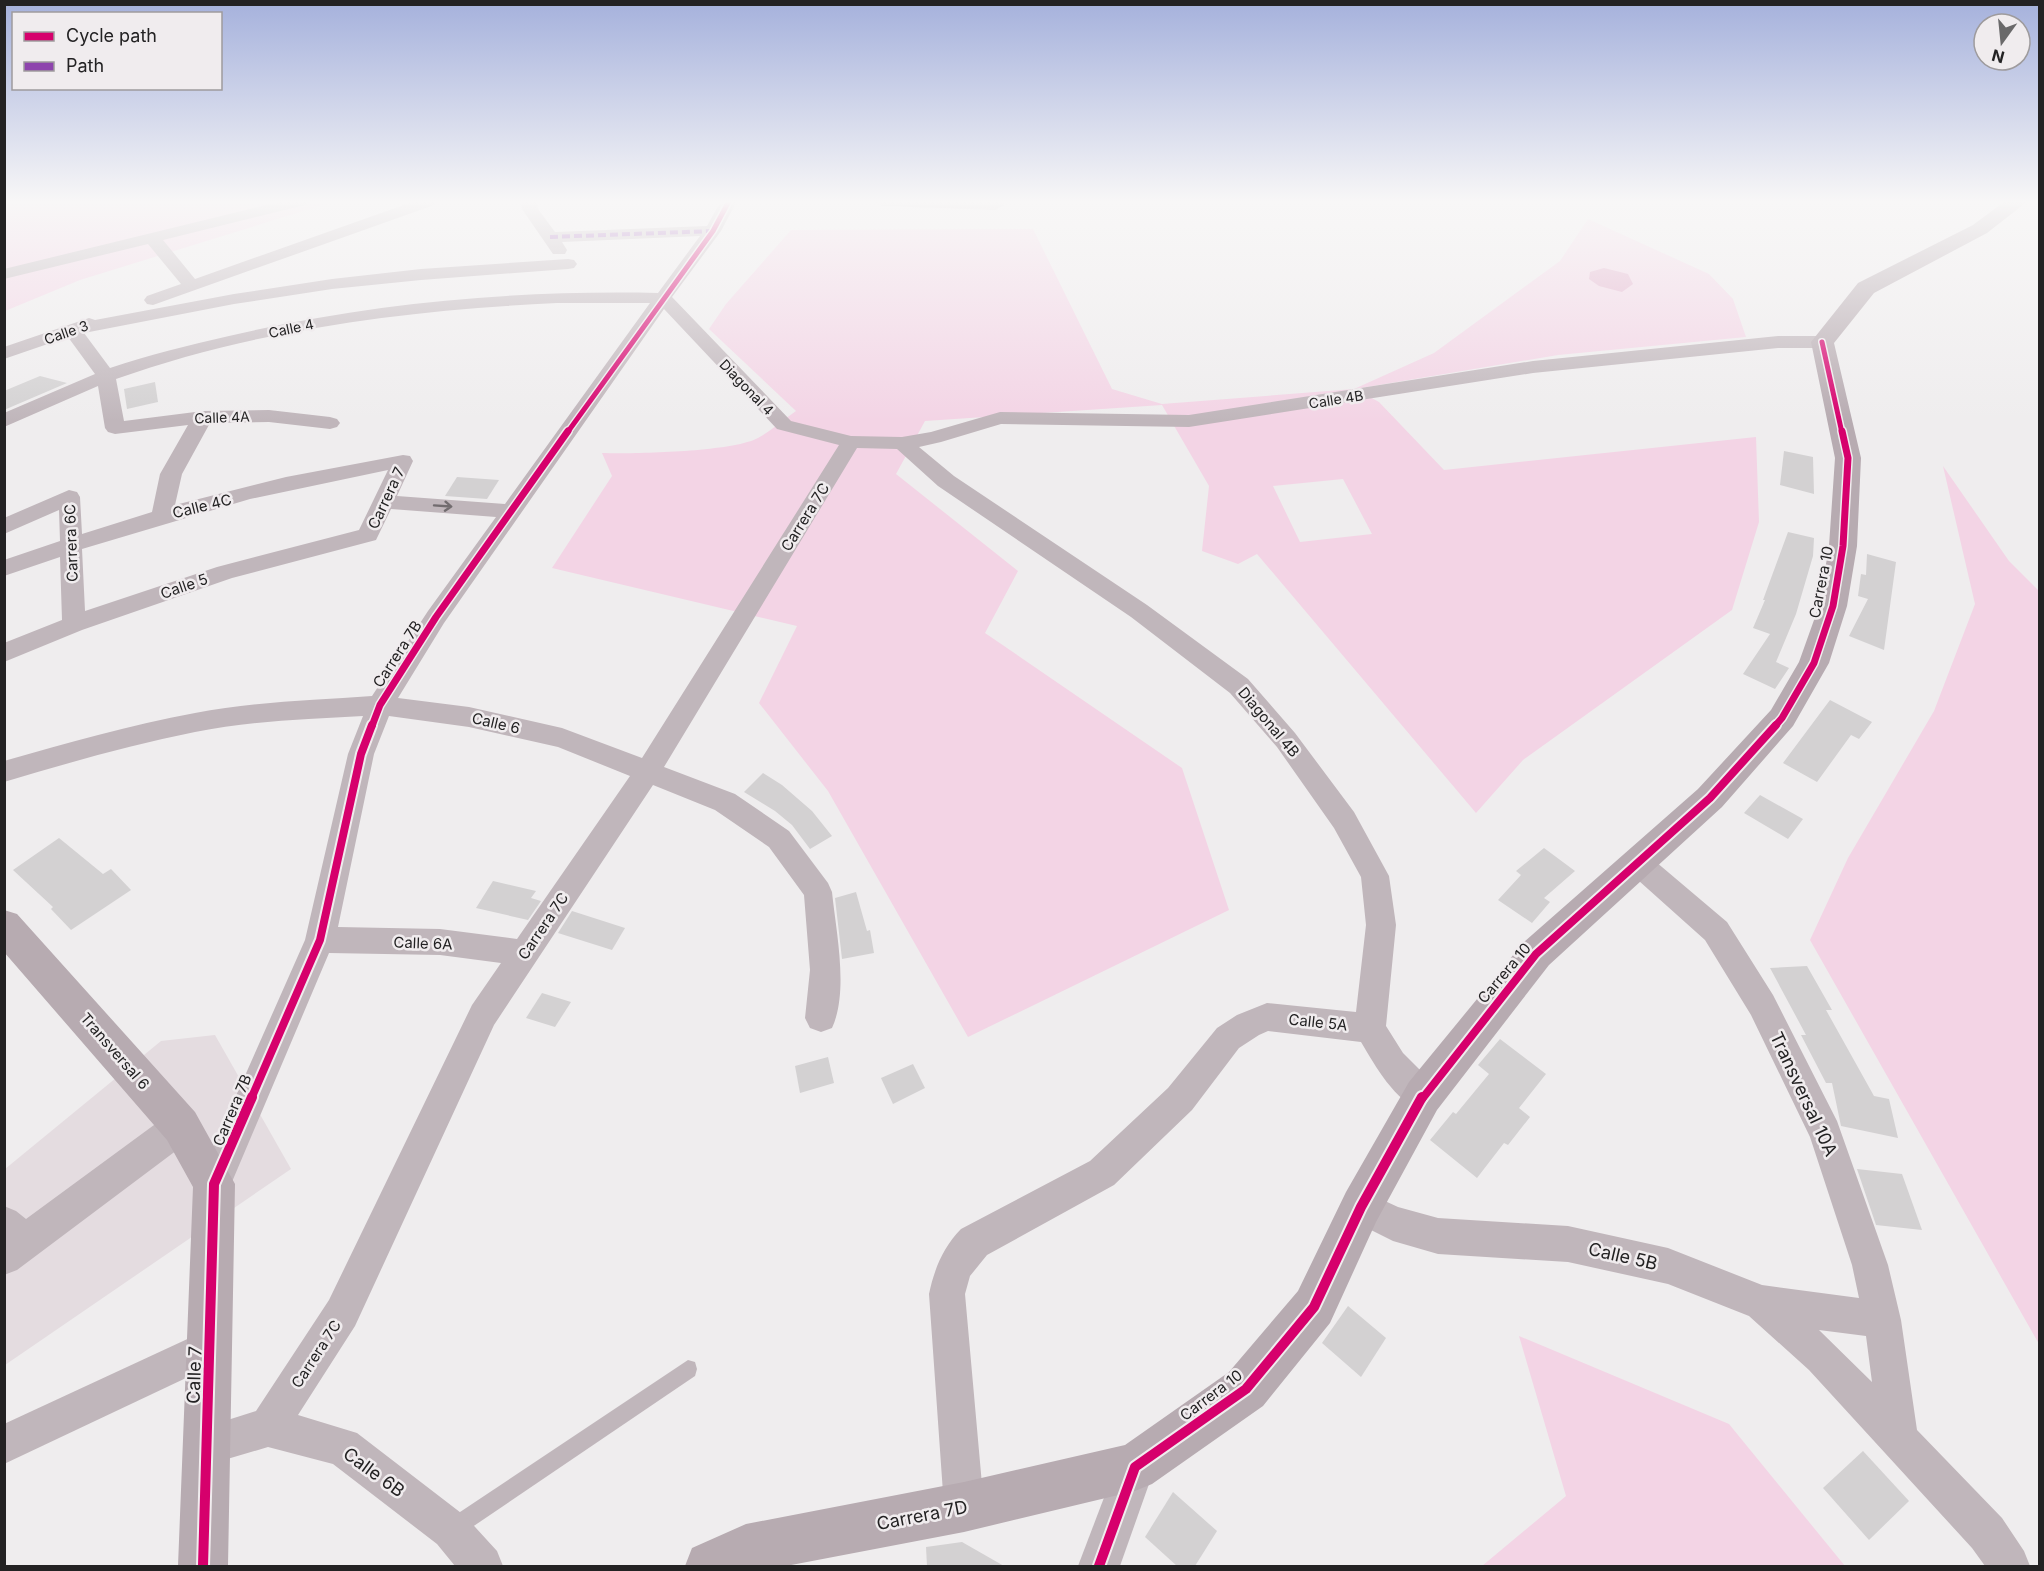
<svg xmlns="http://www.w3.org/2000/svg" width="2044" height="1571" viewBox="0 0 2044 1571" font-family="Inter,sans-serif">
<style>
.built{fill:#e4dce0}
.green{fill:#f3d4e5;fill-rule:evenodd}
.water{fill:#e2adca}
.building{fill:#d3d1d2}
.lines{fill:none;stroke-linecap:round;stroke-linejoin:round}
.lane{fill:#c0b6bb;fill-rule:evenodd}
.street{fill:#c0b6bb;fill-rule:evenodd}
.secondary{fill:#b7abb1;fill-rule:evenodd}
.quiet{stroke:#8e44ad;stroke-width:4;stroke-dasharray:8 4;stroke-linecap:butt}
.cycleway-far3-casing{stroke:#f0ecee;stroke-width:8}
.cycleway-far2-casing{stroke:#f0ecee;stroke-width:10}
.cycleway-far1-casing{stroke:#f0ecee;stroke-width:12}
.cycleway-casing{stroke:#f0ecee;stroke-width:14}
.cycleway-far3{stroke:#d6006c;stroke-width:5}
.cycleway-far2{stroke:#d6006c;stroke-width:7}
.cycleway-far1{stroke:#d6006c;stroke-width:8}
.cycleway{stroke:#d6006c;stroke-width:10}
.oneway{stroke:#726c6f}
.labels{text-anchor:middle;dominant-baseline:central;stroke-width:5;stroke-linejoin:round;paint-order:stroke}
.far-street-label{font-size:14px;fill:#232223;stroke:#f0ecee}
.street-label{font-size:15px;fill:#232223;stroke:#f0ecee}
.near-street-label{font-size:18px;fill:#232223;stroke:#f0ecee}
</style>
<rect width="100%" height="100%" fill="#efedee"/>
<path class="built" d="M 215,1035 L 291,1169 L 5,1365 L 5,1169 L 161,1041 Z"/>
<g class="green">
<path d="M 5,201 L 336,201 L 80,280 L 5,311 Z"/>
<path d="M 1588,219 L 1709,274 L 1733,299 L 1746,337 L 1558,355 L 1355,389 L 1379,402 L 1444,470 L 1756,437 L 1759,522 L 1732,610 L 1523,760 L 1476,813 L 1257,554 L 1238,564 L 1202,551 L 1209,486 L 1162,405 L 925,421 L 896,474 L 1018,571 L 985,633 L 1182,768 L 1229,910 L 968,1037 L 828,791 L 759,703 L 797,626 L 552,568 L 612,476 L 602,453 C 634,454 732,452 758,438 C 771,431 783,420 796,411 L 709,329 L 726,304 L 791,230 L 1033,229 L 1112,389 L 1162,404 L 1354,389 L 1434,353 L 1560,261 ZM 1343,479 L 1372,534 L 1300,542 L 1273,486 Z"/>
<path d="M 1943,466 L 2009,561 L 2039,591 L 2039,1344 L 1810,940 L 1848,858 L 1934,711 L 1975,604 Z"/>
<path d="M 1519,1336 L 1729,1424 L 1845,1566 L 1482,1566 L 1566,1496 Z"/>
</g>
<path class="water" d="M 1604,268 L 1628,274 L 1633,284 L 1622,292 L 1599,286 L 1589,279 L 1590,272 Z"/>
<g class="building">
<path d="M 40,376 L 67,383 L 4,410 L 4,391 Z"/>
<path d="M 155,382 L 158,402 L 127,409 L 124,389 Z"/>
<path d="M 1784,451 L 1813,457 L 1814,494 L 1780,485 Z"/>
<path d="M 457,477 L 499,480 L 487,499 L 445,496 Z"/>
<path d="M 1788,532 L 1814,538 L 1813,556 L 1796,614 L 1776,662 L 1789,668 L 1775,689 L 1743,674 L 1770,634 L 1753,628 L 1765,600 L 1763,600 Z"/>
<path d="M 1867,554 L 1896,562 L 1884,650 L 1849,636 L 1868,599 L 1858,596 L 1861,574 L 1866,575 Z"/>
<path d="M 1830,700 L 1872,722 L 1859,739 L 1851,735 L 1817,782 L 1783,763 Z"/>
<path d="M 763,773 L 782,785 L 812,811 L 832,836 L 810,849 L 792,825 L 775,811 L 744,792 Z"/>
<path d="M 1760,795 L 1803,819 L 1788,839 L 1744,813 Z"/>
<path d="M 59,838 L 103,874 L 111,869 L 131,890 L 71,930 L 51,909 L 53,907 L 13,870 Z"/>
<path d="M 1544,848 L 1575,871 L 1544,898 L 1550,902 L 1532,923 L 1498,900 L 1521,875 L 1516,871 Z"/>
<path d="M 493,881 L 536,891 L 531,898 L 541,901 L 528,920 L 476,908 Z"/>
<path d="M 856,892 L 867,931 L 870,930 L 874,953 L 842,959 L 835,898 Z"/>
<path d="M 572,911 L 625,928 L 612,950 L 558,933 Z"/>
<path d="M 1807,966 L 1832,1010 L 1826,1010 L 1874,1096 L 1889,1099 L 1898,1138 L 1841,1126 L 1832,1083 L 1826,1083 L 1801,1035 L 1806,1035 L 1770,968 Z"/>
<path d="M 542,993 L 571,1002 L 555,1027 L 526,1018 Z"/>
<path d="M 1500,1039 L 1546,1074 L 1519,1108 L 1530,1117 L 1508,1145 L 1504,1143 L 1477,1178 L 1430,1140 L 1453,1112 L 1456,1114 L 1489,1074 L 1478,1065 Z"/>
<path d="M 828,1057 L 834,1083 L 800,1093 L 795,1066 Z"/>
<path d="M 913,1064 L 925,1088 L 893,1104 L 881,1078 Z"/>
<path d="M 1857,1169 L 1902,1174 L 1922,1230 L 1876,1225 Z"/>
<path d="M 1348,1306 L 1386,1338 L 1361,1377 L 1322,1343 Z"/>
<path d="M 1863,1451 L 1909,1501 L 1869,1540 L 1823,1488 Z"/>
<path d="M 1173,1492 L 1217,1531 L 1195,1566 L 1177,1566 L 1145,1537 Z"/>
<path d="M 962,1542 L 1004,1566 L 927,1566 L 926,1547 Z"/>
</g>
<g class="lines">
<path class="lane" d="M 688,1360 L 695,1362 L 697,1369 L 695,1376 L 459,1536 L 452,1539 L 445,1536 L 442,1529 L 445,1522 Z"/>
<g class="street">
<path d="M 283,201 L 311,201 L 309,204 L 163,240 L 195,279 L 415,201 L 439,201 L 437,204 L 153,305 L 147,304 L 144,300 L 147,296 L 181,284 L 148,244 L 4,279 L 4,269 Z"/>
<path d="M 521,201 L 537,201 L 538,209 L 555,232 L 707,226 L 721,201 L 737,201 L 721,231 L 672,297 L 791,421 L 851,436 L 902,437 L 931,432 L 1000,412 L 1189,415 L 1533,361 L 1778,336 L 1822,336 L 1829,338 L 1831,342 L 1829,346 L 1822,348 L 1778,348 L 1533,373 L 1189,427 L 1001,424 L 941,442 L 919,447 L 954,476 L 1147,605 L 1248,679 L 1295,733 L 1354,812 L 1389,876 L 1396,925 L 1386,1026 L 1403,1053 L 1435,1085 L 1439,1096 L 1435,1107 L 1423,1112 C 1394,1100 1376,1067 1361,1042 L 1268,1031 L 1259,1035 L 1239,1048 L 1192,1110 L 1114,1185 L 987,1255 L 970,1276 L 965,1294 L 984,1507 L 978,1521 L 964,1527 L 950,1521 L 944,1507 L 929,1294 C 934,1270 943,1247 961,1229 L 1090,1161 L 1168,1088 L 1217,1028 L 1237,1015 L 1267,1003 L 1356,1012 L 1366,925 L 1361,877 L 1334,828 L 1277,747 L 1230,693 L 1131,617 L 938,486 L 897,449 L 857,448 L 664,767 L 735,794 L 789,831 L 828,883 L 832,892 C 836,932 849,991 832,1028 L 821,1032 L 810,1028 L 805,1018 L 810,970 L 804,895 L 769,847 L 715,810 L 653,785 L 494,1025 L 355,1326 L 298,1415 L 357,1433 L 465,1516 L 497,1551 L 503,1566 L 455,1566 L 437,1544 L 333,1464 L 268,1447 L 207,1465 L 193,1459 L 187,1445 L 193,1431 L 256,1411 L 329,1300 L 472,1005 L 501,963 L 440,955 L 329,953 L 226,1196 L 214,1201 L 202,1196 L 197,1184 L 305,940 L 348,754 L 363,716 C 307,719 250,721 195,732 C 130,745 68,763 4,782 L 4,761 C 68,743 130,725 195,713 C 253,702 314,700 372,696 L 428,611 L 496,517 L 391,509 L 376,540 L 232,578 L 82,630 L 4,662 L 4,643 L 62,620 L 60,557 L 4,576 L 4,560 L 60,541 L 59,510 L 4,534 L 4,518 L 69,490 L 77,492 L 80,497 L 82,534 L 152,512 L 160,474 L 188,425 L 115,434 L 108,432 L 105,428 L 98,386 L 4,427 L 4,413 L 95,374 L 68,337 L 4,359 L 4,347 L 89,318 L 95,320 L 234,294 L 332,279 L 421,269 L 568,259 L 574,260 L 577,264 L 574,268 L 568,269 L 421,280 L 332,289 L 234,304 L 84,333 L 110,368 C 149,355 189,345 229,336 C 370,303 513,290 658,293 L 700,236 L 562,242 L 567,250 L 565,254 L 553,254 L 522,209 ZM 557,303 L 650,303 L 505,504 L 397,496 L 413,461 L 410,456 L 403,455 L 286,477 L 175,505 L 182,474 L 210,423 L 269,422 L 330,429 L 337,427 L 340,423 L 337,419 L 330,417 L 269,410 L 203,411 L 124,421 L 116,379 C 256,329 409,310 557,303 ZM 664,309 L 777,429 L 839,445 L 642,758 L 562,728 L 469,707 L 398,698 L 444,623 ZM 388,470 L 359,530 L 217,567 L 85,611 L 82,549 L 250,499 ZM 389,716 L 469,727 L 558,747 L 630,776 L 517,939 L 440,929 L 338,927 L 374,754 Z"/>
<path d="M 874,201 L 1004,201 L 1004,205 L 996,210 L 882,206 Z"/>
<path d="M 1639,852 L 1649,856 L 1727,922 L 1773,995 L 1837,1121 L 1888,1265 L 1901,1320 L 1917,1430 L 2002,1518 L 2024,1551 L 2030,1566 L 1985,1566 L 1972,1548 L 1809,1370 L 1749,1316 L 1668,1284 L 1568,1262 L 1438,1254 L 1393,1241 L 1349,1219 L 1344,1207 L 1349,1195 L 1361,1190 L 1398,1207 L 1438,1218 L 1568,1226 L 1668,1248 L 1762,1285 L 1859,1298 L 1852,1265 L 1810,1137 L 1751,1015 L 1705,940 L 1629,872 L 1625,864 L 1629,856 ZM 1819,1330 L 1866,1336 L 1872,1382 Z"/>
<path d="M 181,1110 L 193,1114 L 198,1126 L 193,1138 L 17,1270 L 4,1275 L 4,1206 L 16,1211 L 26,1219 L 169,1114 Z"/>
<path d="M 209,1329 L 222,1335 L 228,1348 L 222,1361 L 4,1464 L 4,1424 Z"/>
<path d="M 1135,1447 L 1149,1453 L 1155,1467 L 1120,1566 L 1078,1566 L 1121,1453 Z"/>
</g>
<g class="secondary">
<path d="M 2005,201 L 2028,201 L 1987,233 L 1874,293 L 1834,343 L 1861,458 L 1857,546 L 1847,606 L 1829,663 L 1793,726 L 1722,807 L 1549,965 L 1437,1110 L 1376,1222 L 1330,1323 L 1263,1406 L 1152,1484 L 1135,1491 L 964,1532 L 786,1566 L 685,1566 L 692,1548 L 746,1524 L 964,1482 L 1125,1445 L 1229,1372 L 1298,1291 L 1346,1192 L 1409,1082 L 1523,943 L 1698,789 L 1771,710 L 1799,662 L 1819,606 L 1829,546 L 1835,458 L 1811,342 L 1858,283 L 1973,225 Z"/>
<path d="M 4,910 L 17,914 L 195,1112 L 235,1184 L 228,1566 L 178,1566 L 193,1187 L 167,1140 L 4,952 Z"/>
</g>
<path class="quiet" d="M 550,237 L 713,231"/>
<defs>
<g id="cycleway-far3">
<path d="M 1822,342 L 1842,433"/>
<path d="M 567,433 L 713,231 L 729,201"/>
</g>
<g id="cycleway-far2">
<path d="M 372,726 L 380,705 L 436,617 L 568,431"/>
<path d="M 1775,726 L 1782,718 L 1814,663 L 1833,606 L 1843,546 L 1848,458 L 1842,431"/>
</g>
<g id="cycleway-far1">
<path d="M 251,1099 L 320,940 L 361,754 L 372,725"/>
<path d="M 1422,1099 L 1536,954 L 1710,798 L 1776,725"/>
</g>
<g id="cycleway">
<path d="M 203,1566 L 214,1184 L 252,1097"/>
<path d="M 1099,1566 L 1135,1467 L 1246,1389 L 1314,1307 L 1361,1207 L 1422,1097"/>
</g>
</defs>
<use href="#cycleway-far3" class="cycleway-far3-casing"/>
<use href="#cycleway-far2" class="cycleway-far2-casing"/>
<use href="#cycleway-far1" class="cycleway-far1-casing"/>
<use href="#cycleway" class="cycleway-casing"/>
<use href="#cycleway-far3" class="cycleway-far3"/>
<use href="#cycleway-far2" class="cycleway-far2"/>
<use href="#cycleway-far1" class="cycleway-far1"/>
<use href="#cycleway" class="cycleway"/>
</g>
<defs><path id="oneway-shaft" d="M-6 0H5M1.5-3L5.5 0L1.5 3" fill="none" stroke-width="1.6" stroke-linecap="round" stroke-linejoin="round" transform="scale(1.5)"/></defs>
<use class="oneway" href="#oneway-shaft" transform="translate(443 506) rotate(4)"/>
<linearGradient id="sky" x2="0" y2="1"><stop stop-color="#a5b1dc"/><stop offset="0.48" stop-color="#f8f7f7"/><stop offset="1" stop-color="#f8f7f7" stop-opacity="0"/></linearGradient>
<rect width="2044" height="421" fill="url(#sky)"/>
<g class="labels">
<g class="far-street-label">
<text transform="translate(291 328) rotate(-12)">Calle 4</text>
<text transform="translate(66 332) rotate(-19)">Calle 3</text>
<text transform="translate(747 387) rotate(46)">Diagonal 4</text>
<text transform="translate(1336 399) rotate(-9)">Calle 4B</text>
<text transform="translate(222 417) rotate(-2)">Calle 4A</text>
</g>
<g class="street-label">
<text transform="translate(386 498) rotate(-65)">Carrera 7</text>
<text transform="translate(202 506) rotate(-14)">Calle 4C</text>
<text transform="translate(805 517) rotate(-58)">Carrera 7C</text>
<text transform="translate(71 543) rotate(-92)">Carrera 6C</text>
<text transform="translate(1821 582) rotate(-79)">Carrera 10</text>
<text transform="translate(184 586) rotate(-19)">Calle 5</text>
<text transform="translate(397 654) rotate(-57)">Carrera 7B</text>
<text transform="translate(1269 722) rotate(50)">Diagonal 4B</text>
<text transform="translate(496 723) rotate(13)">Calle 6</text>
<text transform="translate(543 926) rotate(-56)">Carrera 7C</text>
<text transform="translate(423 943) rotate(2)">Calle 6A</text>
<text transform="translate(1504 973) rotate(-50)">Carrera 10</text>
<text transform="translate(1318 1022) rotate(6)">Calle 5A</text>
<text transform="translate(115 1051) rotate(49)">Transversal 6</text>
<text transform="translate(232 1110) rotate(-67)">Carrera 7B</text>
<text transform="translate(316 1354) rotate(-57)">Carrera 7C</text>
<text transform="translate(1211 1395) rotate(-37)">Carrera 10</text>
</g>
<g class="near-street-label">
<text transform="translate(1804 1094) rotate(65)">Transversal 10A</text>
<text transform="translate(1623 1256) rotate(13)">Calle 5B</text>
<text transform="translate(194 1375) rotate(-88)">Calle 7</text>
<text transform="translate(374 1472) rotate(36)">Calle 6B</text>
<text transform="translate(922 1515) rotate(-11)">Carrera 7D</text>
</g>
</g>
<rect width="2044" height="1571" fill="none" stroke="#232223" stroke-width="12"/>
<rect x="12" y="12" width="210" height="78" fill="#f0ecee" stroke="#9e9b9d" stroke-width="1.5"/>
<rect x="24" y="32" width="30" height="9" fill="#d6006c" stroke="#9e9b9d" stroke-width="1.5"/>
<text x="66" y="42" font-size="18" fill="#232223">Cycle path</text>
<rect x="24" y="62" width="30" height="9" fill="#8e44ad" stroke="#9e9b9d" stroke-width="1.5"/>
<text x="66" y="72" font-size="18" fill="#232223">Path</text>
<g transform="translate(2002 42) rotate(195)"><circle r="28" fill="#f0ecee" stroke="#9e9b9d" stroke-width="1.5"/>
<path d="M0-4.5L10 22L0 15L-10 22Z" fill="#6a696a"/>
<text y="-9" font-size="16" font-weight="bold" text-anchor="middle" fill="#232223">N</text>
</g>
</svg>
